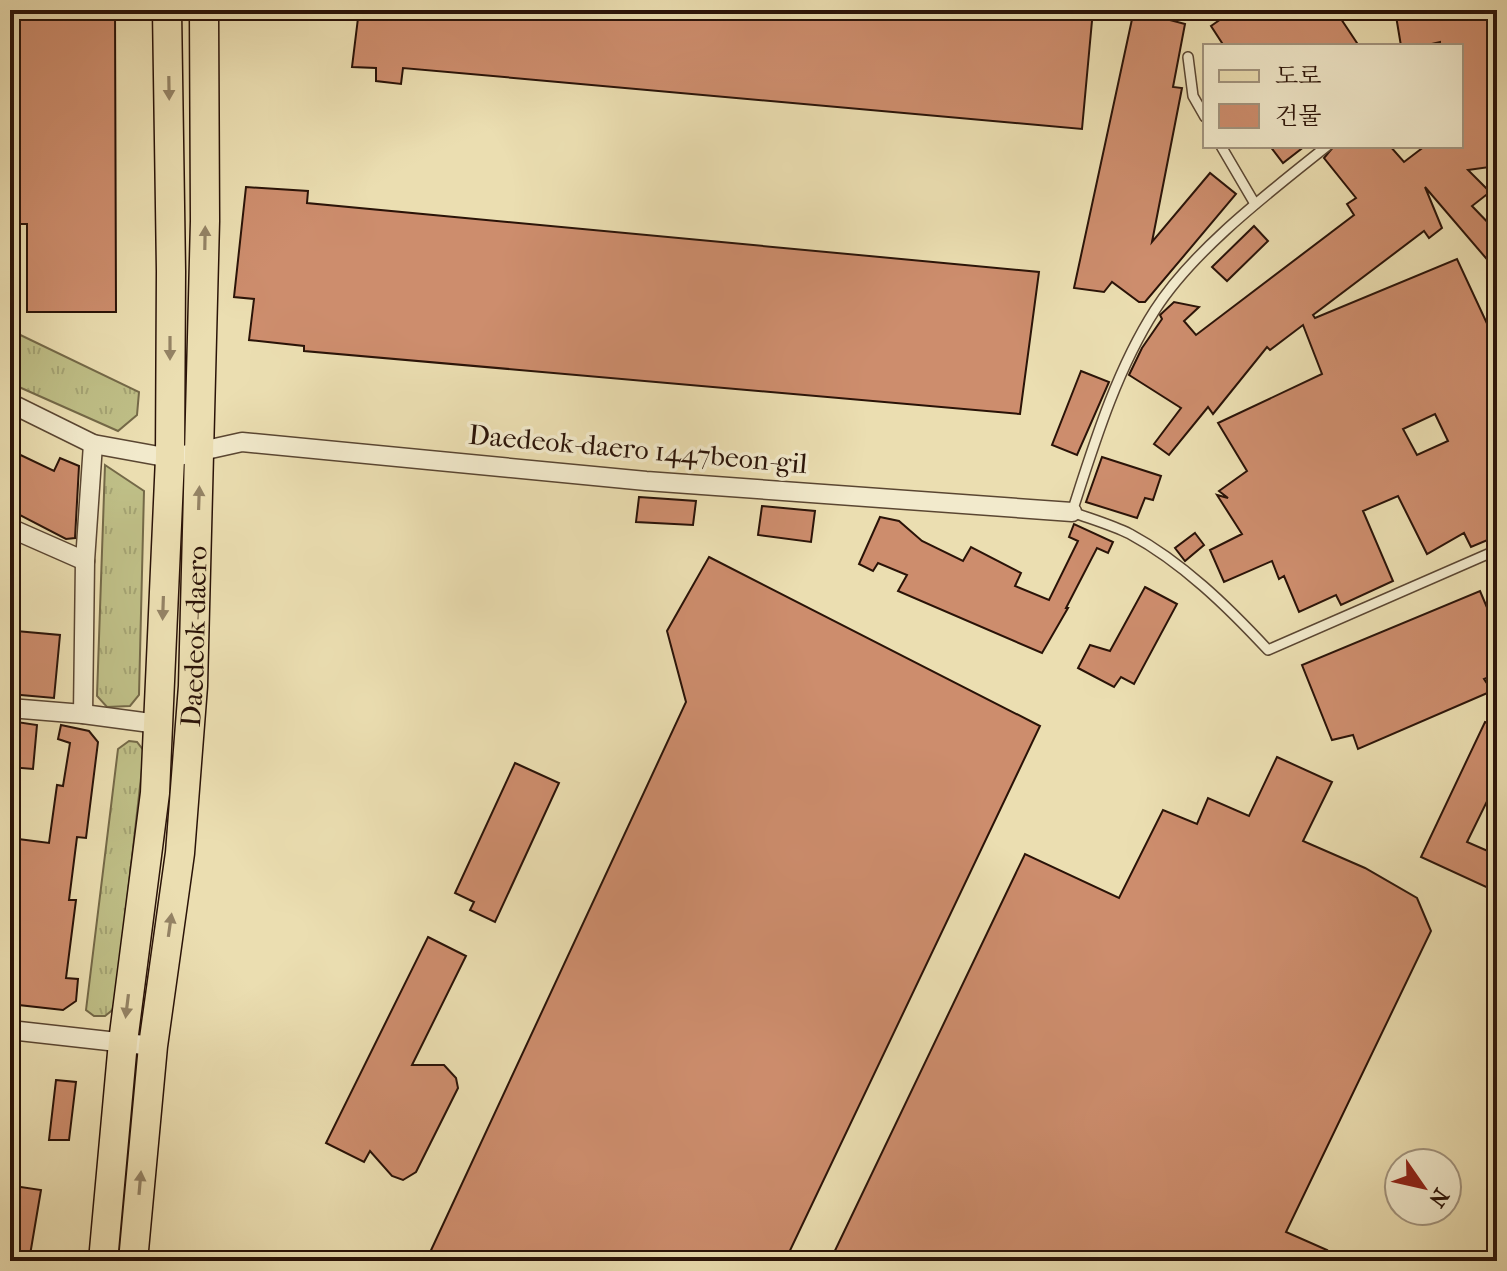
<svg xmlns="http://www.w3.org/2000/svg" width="1507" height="1271" viewBox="0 0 1507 1271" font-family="'IM FELL French Canon','Noto Serif KR',serif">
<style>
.grass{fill:url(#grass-tufts);stroke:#746948;stroke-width:2}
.building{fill:#cd8d6d;stroke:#2a1308;stroke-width:2;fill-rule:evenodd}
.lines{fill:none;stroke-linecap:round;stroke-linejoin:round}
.service-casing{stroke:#5a4632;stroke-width:12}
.minor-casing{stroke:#5a4632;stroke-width:21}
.primary-casing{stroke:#2a1308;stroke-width:31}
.path{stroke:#2a1308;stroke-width:3;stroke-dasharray:2 4;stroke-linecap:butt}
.service{stroke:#f2eacc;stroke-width:9}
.minor{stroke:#f2eacc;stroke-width:18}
.primary{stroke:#ebdeb1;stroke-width:28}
.oneway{fill:#948365}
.labels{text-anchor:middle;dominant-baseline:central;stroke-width:7;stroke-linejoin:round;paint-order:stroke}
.street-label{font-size:28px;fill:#2a1308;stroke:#f2eacc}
</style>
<defs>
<pattern id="grass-tufts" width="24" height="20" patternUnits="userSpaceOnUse" patternTransform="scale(2)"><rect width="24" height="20" fill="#bfbf87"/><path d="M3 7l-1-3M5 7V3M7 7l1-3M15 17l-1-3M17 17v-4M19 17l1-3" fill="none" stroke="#a4a373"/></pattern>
</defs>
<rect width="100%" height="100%" fill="#ebdeb1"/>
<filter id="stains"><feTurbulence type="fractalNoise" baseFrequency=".0025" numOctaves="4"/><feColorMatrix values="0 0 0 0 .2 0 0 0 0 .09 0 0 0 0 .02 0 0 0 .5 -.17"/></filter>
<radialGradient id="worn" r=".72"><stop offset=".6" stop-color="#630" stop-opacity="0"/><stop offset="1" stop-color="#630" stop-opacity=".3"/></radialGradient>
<g class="grass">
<path d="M 10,330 L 139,392 L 137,415 L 118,431 L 10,383 Z"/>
<path d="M 105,465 L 144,491 L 139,695 L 130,706 L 107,707 L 97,696 Z"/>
<path d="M 129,741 L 137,742 L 144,751 L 115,1008 L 105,1016 L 94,1016 L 86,1010 L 118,749 Z"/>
</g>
<g class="building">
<path d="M 10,10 L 115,10 L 116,312 L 27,312 L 27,224 L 10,224 Z"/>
<path d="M 359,10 L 1093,10 L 1082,129 L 403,68 L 401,84 L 376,81 L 376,68 L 352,67 Z"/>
<path d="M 1134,10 L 1173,10 L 1170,20 L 1185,24 L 1173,87 L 1182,88 L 1152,242 L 1210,173 L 1236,194 L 1145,302 L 1139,302 L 1112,282 L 1104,292 L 1074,288 Z"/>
<path d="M 1234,10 L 1335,10 L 1359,46 L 1224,46 L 1211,26 Z"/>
<path d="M 1395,10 L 1497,10 L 1497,166 L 1468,170 L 1490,192 L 1472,206 L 1497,232 L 1497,271 L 1425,187 L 1442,228 L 1429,238 L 1424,231 L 1313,315 L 1315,318 L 1457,259 L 1497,345 L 1497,536 L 1471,547 L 1464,533 L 1427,554 L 1398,496 L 1363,511 L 1393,581 L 1341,605 L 1336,595 L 1299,612 L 1284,576 L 1279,579 L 1272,561 L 1224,582 L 1210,550 L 1242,534 L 1217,495 L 1228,498 L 1219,491 L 1247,471 L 1218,423 L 1322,374 L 1303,325 L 1270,350 L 1267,347 L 1213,414 L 1208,407 L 1169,455 L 1154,444 L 1181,408 L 1129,375 L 1142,348 L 1162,319 L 1160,315 L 1174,302 L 1199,307 L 1184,321 L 1196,335 L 1354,215 L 1347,204 L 1356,198 L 1324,158 L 1334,146 L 1390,146 L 1404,162 L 1425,146 L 1461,146 L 1461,46 L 1440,46 L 1440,42 L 1423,46 L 1401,46 ZM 1435,414 L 1448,441 L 1417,455 L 1403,429 Z"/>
<path d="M 1270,146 L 1305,146 L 1283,163 Z"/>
<path d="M 246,187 L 308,191 L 307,203 L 1039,272 L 1020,414 L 304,351 L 304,346 L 249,340 L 254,299 L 234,297 Z"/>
<path d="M 1254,226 L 1268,241 L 1227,281 L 1212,267 Z"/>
<path d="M 1081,371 L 1109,382 L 1077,455 L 1052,445 Z"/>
<path d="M 10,450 L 54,471 L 60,458 L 79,466 L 75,538 L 66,539 L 10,510 Z"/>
<path d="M 1102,457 L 1161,476 L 1153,500 L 1145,498 L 1137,518 L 1086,502 Z"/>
<path d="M 639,497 L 696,501 L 693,525 L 636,522 Z"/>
<path d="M 762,506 L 815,511 L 811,542 L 758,535 Z"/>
<path d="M 880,517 L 899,521 L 922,541 L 963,561 L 971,547 L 1021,573 L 1015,586 L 1049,600 L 1078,541 L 1069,537 L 1074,524 L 1113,542 L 1108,553 L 1097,548 L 1066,608 L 1068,608 L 1042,653 L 898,591 L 907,575 L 878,563 L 873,571 L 859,564 Z"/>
<path d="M 1195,533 L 1204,545 L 1185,561 L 1175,548 Z"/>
<path d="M 709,557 L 1040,726 L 785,1261 L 426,1261 L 686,702 L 667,631 Z"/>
<path d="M 1145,587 L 1177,604 L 1134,684 L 1121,677 L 1114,687 L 1078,668 L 1090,645 L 1110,651 Z"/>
<path d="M 1480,591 L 1497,631 L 1497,674 L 1484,679 L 1492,691 L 1358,749 L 1353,735 L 1332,740 L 1302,665 Z"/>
<path d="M 16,631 L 60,635 L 54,698 L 10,694 L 10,635 L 16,636 Z"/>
<path d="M 10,721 L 37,725 L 33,769 L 10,767 Z"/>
<path d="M 1485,722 L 1497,727 L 1497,781 L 1467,842 L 1497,855 L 1497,892 L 1421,857 Z"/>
<path d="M 61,725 L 89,731 L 98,742 L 86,838 L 77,837 L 69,900 L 76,900 L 66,978 L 78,979 L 76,1001 L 63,1010 L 10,1004 L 10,838 L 49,843 L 57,785 L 63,786 L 70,743 L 58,739 Z"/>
<path d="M 1277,757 L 1332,782 L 1303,841 L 1365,868 L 1417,898 L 1431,931 L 1286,1232 L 1327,1250 L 1321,1261 L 830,1261 L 1025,854 L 1119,898 L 1163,810 L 1197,824 L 1208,798 L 1249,816 Z"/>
<path d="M 515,763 L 559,783 L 495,922 L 470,910 L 474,902 L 455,893 Z"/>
<path d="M 428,937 L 466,956 L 412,1065 L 444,1065 L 456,1078 L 458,1088 L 416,1172 L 403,1180 L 392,1176 L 370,1151 L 364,1162 L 326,1143 Z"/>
<path d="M 56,1080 L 76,1082 L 69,1140 L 49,1140 Z"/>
<path d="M 14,1186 L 41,1190 L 29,1261 L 10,1261 L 10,1213 Z"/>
</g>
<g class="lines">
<defs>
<g id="service">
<path d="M 1188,57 L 1193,96 L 1205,117"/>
<path d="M 1221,146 L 1255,204"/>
<path d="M 1327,146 C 1271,191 1194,249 1155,310 C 1116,371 1094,444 1072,512 C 1091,519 1112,525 1130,534 C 1182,562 1228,607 1268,650 L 1497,550"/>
</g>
<g id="minor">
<path d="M 10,403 L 93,444 L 170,458 L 242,442 L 646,481 L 1072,512"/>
<path d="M 10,528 L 85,561"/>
<path d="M 10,708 L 83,714 L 158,724"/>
<path d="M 83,714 L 85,561 L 93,444"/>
<path d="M 10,1030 L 153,1046"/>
</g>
<g id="primary">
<path d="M 103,1261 L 123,1042 L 155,793 L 170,458 L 171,271 L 167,10"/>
<path id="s1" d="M 133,1261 L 153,1046 L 180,853 L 193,686 L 205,221 L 204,10"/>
</g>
</defs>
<use href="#service" class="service-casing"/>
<use href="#minor" class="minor-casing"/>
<use href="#primary" class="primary-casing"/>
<path class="path" d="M 1486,1261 L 1497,1246"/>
<use href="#service" class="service"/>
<use href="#minor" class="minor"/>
<use href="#primary" class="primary"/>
</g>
<defs><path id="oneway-solid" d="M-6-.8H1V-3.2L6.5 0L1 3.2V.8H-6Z" transform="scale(2)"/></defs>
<g class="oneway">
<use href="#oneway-solid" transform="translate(169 88) rotate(89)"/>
<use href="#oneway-solid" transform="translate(205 238) rotate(-89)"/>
<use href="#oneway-solid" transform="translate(170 348) rotate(90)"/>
<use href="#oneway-solid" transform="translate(199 498) rotate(-88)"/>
<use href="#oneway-solid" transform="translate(163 608) rotate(92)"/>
<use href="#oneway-solid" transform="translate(170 925) rotate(-82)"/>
<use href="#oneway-solid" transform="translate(127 1006) rotate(97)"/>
<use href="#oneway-solid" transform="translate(140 1183) rotate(-85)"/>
</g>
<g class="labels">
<g class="street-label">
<text transform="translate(638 449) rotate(5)">Daedeok-daero 1447beon-gil</text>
<text stroke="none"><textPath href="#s1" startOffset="628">Daedeok-daero</textPath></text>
</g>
</g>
<rect width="1507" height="1271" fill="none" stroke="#ebdeb1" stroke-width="40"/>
<rect x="12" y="12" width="1483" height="1247" fill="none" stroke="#2a1308" stroke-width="4"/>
<rect x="20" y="20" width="1467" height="1231" fill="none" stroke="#2a1308" stroke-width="2"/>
<rect x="1203" y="44" width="260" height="104" fill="#f2eacc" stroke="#a2947e" stroke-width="2"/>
<rect x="1219" y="70" width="40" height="12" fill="#ebdeb1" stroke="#a2947e" stroke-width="2"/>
<text x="1275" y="84" font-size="24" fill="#2a1308">도로</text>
<rect x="1219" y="104" width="40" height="24" fill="#cd8d6d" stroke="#a2947e" stroke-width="2"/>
<text x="1275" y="124" font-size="24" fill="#2a1308">건물</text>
<g transform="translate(1423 1187) rotate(124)"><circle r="38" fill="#f2eacc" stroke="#a2947e" stroke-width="2"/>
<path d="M0-6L14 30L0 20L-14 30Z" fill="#8f2418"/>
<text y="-12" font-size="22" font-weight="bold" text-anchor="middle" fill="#2a1308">N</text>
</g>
<rect width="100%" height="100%" filter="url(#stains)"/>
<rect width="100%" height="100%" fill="url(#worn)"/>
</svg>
